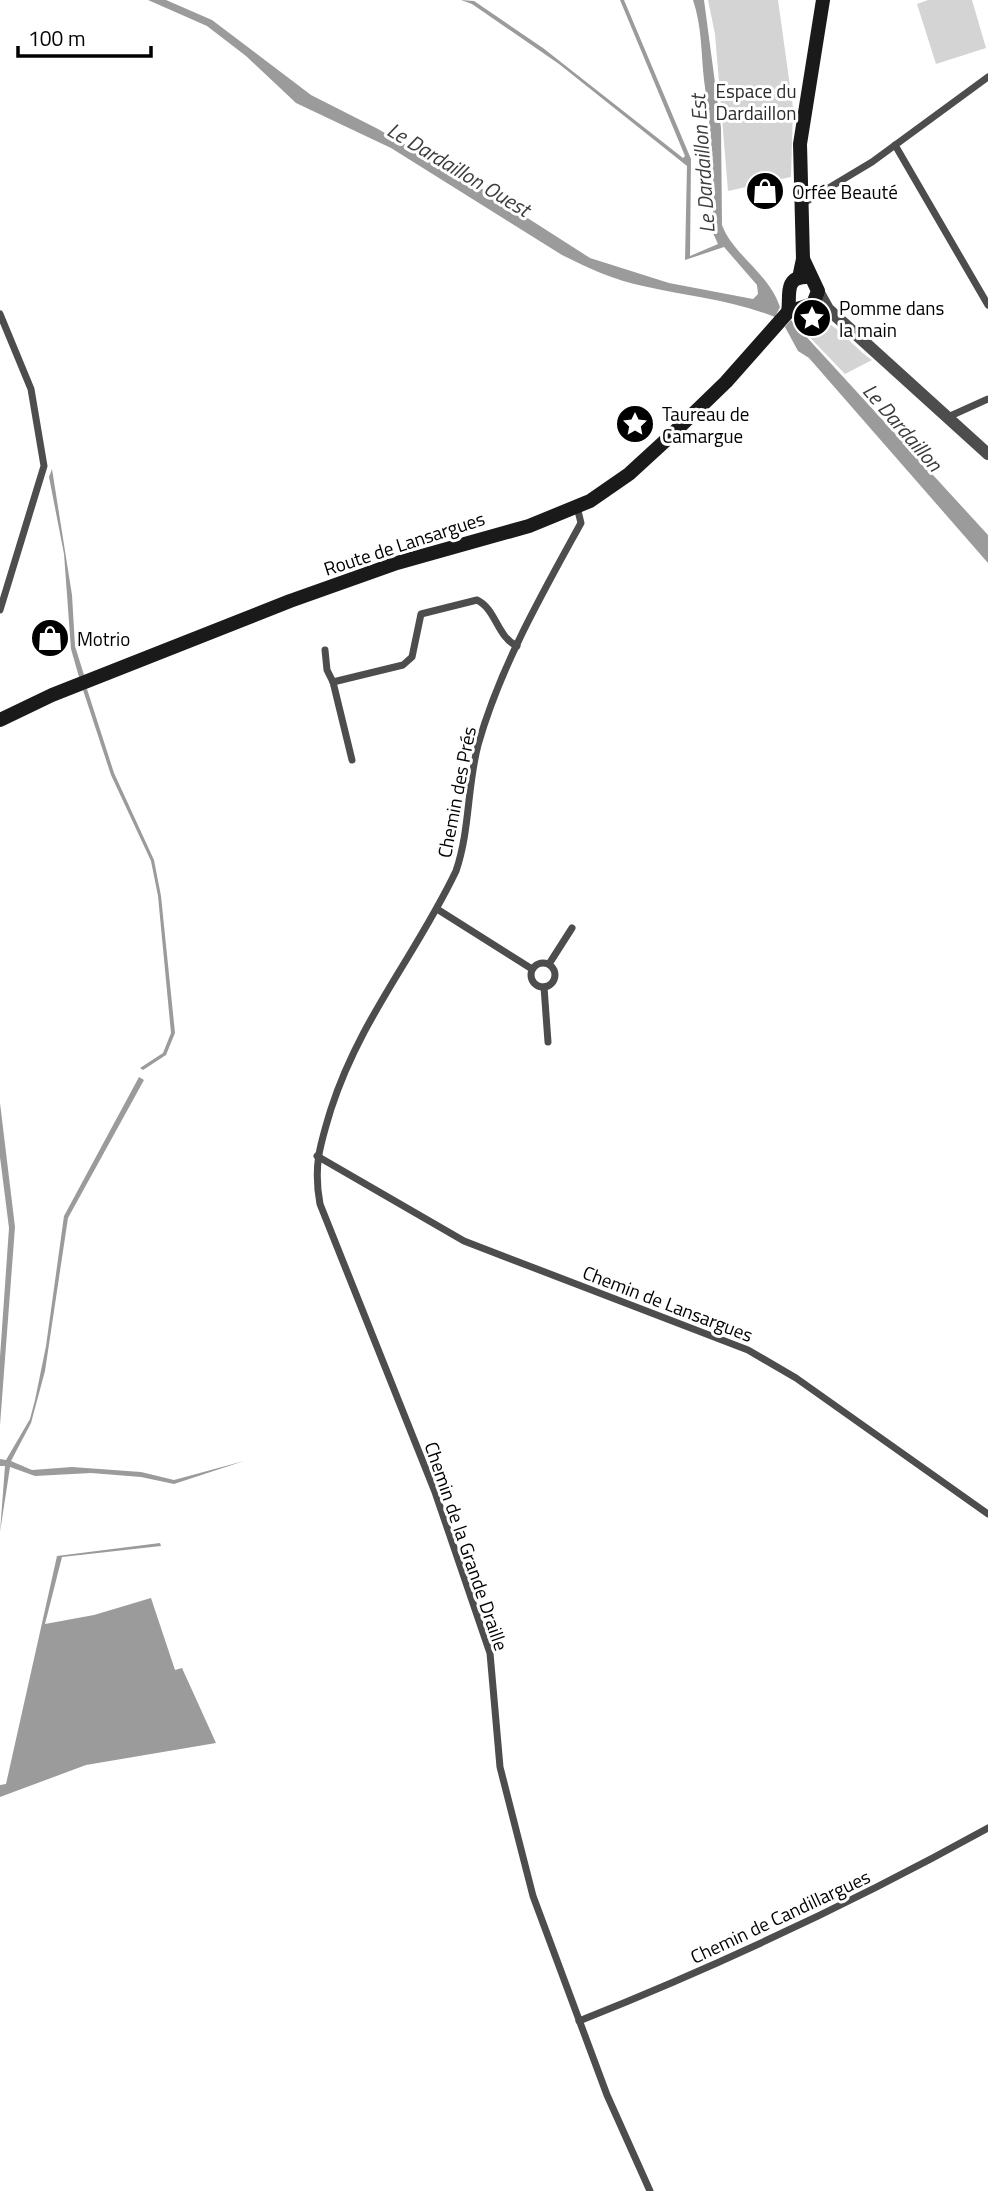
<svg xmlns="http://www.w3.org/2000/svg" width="988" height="2191" viewBox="0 0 988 2191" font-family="'Titillium Web',sans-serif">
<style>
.green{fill:#d4d4d4}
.water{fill:#9b9b9b}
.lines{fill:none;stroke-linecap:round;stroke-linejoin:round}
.minor{stroke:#4d4d4d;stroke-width:7}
.tertiary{stroke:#4d4d4d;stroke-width:12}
.secondary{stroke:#1a1a1a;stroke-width:14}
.labels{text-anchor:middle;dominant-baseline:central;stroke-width:6;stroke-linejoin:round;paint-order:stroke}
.park-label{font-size:19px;fill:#2b2b2b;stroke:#fff}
.poi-label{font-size:19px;fill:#000;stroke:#fff;text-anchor:start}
.street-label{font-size:19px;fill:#000;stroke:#fff}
.water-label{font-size:21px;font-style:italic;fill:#3c3c3c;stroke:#fff}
</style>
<rect width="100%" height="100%" fill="#fff"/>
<g class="green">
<path d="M 708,0 L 778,0 L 793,108 L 791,177 L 728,191 L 715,34 Z"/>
<path d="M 928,0 L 972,0 L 986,48 L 936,64 L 917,4 Z"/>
<path d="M 808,315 C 837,321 849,344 872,360 L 845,374 L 796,323 Z"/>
</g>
<g class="water">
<path d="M 148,0 L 166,0 L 212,20 L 311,95 L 378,129 L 484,190 L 590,258 L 669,283 L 753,299 L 758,294 L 757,285 L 724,247 L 685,260 L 687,166 L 559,64 L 472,4 L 461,0 L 474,1 L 543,48 L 683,158 L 685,156 L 620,0 L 624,0 L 691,159 L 690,256 L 718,244 L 712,231 C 716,180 711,131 704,80 C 701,52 702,27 693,0 L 704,0 L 721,128 L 722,225 C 733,255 768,272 780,307 L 775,317 C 732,300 687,296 643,286 C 614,280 588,268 562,255 L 391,148 L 296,103 L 246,56 L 207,26 Z"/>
<path d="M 791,320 L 988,535 L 988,563 L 809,358 L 798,351 L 785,327 Z"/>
<path d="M 52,469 L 72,595 L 75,646 L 84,675 L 79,677 L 71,649 L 64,554 L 49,477 Z"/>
<path d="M 87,689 L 114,773 L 154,860 L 161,896 L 175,1033 L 166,1055 L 143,1070 L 140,1068 L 163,1053 L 171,1033 L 158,896 L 151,861 L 111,775 L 83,690 Z"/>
<path d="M 139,1077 L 144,1080 L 68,1218 L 45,1371 L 31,1423 L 11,1461 L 32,1470 L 72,1467 L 141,1472 L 174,1480 L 244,1461 L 174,1484 L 141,1477 L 91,1473 L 35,1476 L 10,1467 L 0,1532 L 5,1466 L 0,1466 L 0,1459 L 6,1460 L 30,1419 L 35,1400 L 46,1346 L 64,1216 Z"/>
<path d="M 0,1103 L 15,1227 L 0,1425 L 0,1357 L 9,1228 L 0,1157 Z"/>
<path d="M 160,1543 L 161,1546 L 62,1557 L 45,1624 L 94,1615 L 151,1598 L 175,1670 L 182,1668 L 216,1743 L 86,1765 L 0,1797 L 0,1785 L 6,1784 L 57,1556 Z"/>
</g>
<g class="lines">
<g class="minor">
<path d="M 895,145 L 988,305"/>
<path d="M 802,204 L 872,162 L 988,77"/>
<path d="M 0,314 L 31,389 L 44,466 L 0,610"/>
<path d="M 948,417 L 988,399"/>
<path d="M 577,507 L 581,523 C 542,594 500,667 478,745 C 467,787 470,830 456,871 C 416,955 361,1017 331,1109 C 320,1145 313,1166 320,1204 L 435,1492 L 490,1653 L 500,1767 L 533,1896 L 607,2095 L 650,2191"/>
<path d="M 325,650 L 327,670 L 333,682 L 403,665 L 412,657 L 421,614 L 477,600 C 496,609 497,637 517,646"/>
<path d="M 333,682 L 352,760"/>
<path d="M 437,909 L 532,969"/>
<circle cx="543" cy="975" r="12"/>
<path d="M 549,964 L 572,928"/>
<path d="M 544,987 L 548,1042"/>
<path d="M 317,1156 L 464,1241 L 748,1350 L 796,1378 L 988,1514"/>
<path d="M 579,2021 C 720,1965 856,1901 988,1828"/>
</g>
<path class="tertiary" d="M 818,291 L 828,309 L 988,454"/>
<g class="secondary">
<path d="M 799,278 L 803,259 L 800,144 L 823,0"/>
<path d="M 788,312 C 791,298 783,277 806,277"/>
<path d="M 0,720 L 52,695 L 290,601 L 397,563 L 529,526 L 590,501 L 629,474 L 665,441 L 726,382 L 788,312 L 813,304 L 818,291 L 803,259"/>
</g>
</g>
<defs>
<symbol id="shop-disc" viewBox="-11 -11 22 22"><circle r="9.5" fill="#000" stroke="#fff"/><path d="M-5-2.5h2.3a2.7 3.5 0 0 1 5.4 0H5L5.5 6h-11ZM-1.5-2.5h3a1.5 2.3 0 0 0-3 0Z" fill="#fff"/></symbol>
<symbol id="sight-disc" viewBox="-11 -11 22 22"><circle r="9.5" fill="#000" stroke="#fff"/><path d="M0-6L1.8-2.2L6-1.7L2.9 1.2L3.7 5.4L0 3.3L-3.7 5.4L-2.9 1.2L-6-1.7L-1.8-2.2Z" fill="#fff"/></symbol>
</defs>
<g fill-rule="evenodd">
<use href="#shop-disc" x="743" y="169" width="44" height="44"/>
<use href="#sight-disc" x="790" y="296" width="44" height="44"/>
<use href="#sight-disc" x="613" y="402" width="44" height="44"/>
<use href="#shop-disc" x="28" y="616" width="44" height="44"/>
</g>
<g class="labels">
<g class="park-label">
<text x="756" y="90">Espace du<tspan x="756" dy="22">Dardaillon</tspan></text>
</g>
<g class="poi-label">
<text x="792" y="191">Orfée Beauté</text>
<text x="839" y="307">Pomme dans<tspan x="839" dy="22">la main</tspan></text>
<text x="662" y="413">Taureau de<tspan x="662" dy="22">Camargue</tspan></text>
<text x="77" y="638">Motrio</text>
</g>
<g class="street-label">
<text transform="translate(404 543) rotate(-18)">Route de Lansargues</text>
<text transform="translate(456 792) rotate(-79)">Chemin des Prés</text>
<text transform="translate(668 1303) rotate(21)">Chemin de Lansargues</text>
<text transform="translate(467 1546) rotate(71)">Chemin de la Grande Draille</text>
<text transform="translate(780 1916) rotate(-25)">Chemin de Candillargues</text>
</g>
<g class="water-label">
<text transform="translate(702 164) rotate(-94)">Le Dardaillon Est</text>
<text transform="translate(459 169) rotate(31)">Le Dardaillon Ouest</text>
<text transform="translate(903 427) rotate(49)">Le Dardaillon</text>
</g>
</g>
<path d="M18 46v10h133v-10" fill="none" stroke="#000000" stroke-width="3.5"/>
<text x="28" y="46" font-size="21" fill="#000000" stroke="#ffffff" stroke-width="5" paint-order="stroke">100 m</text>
</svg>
